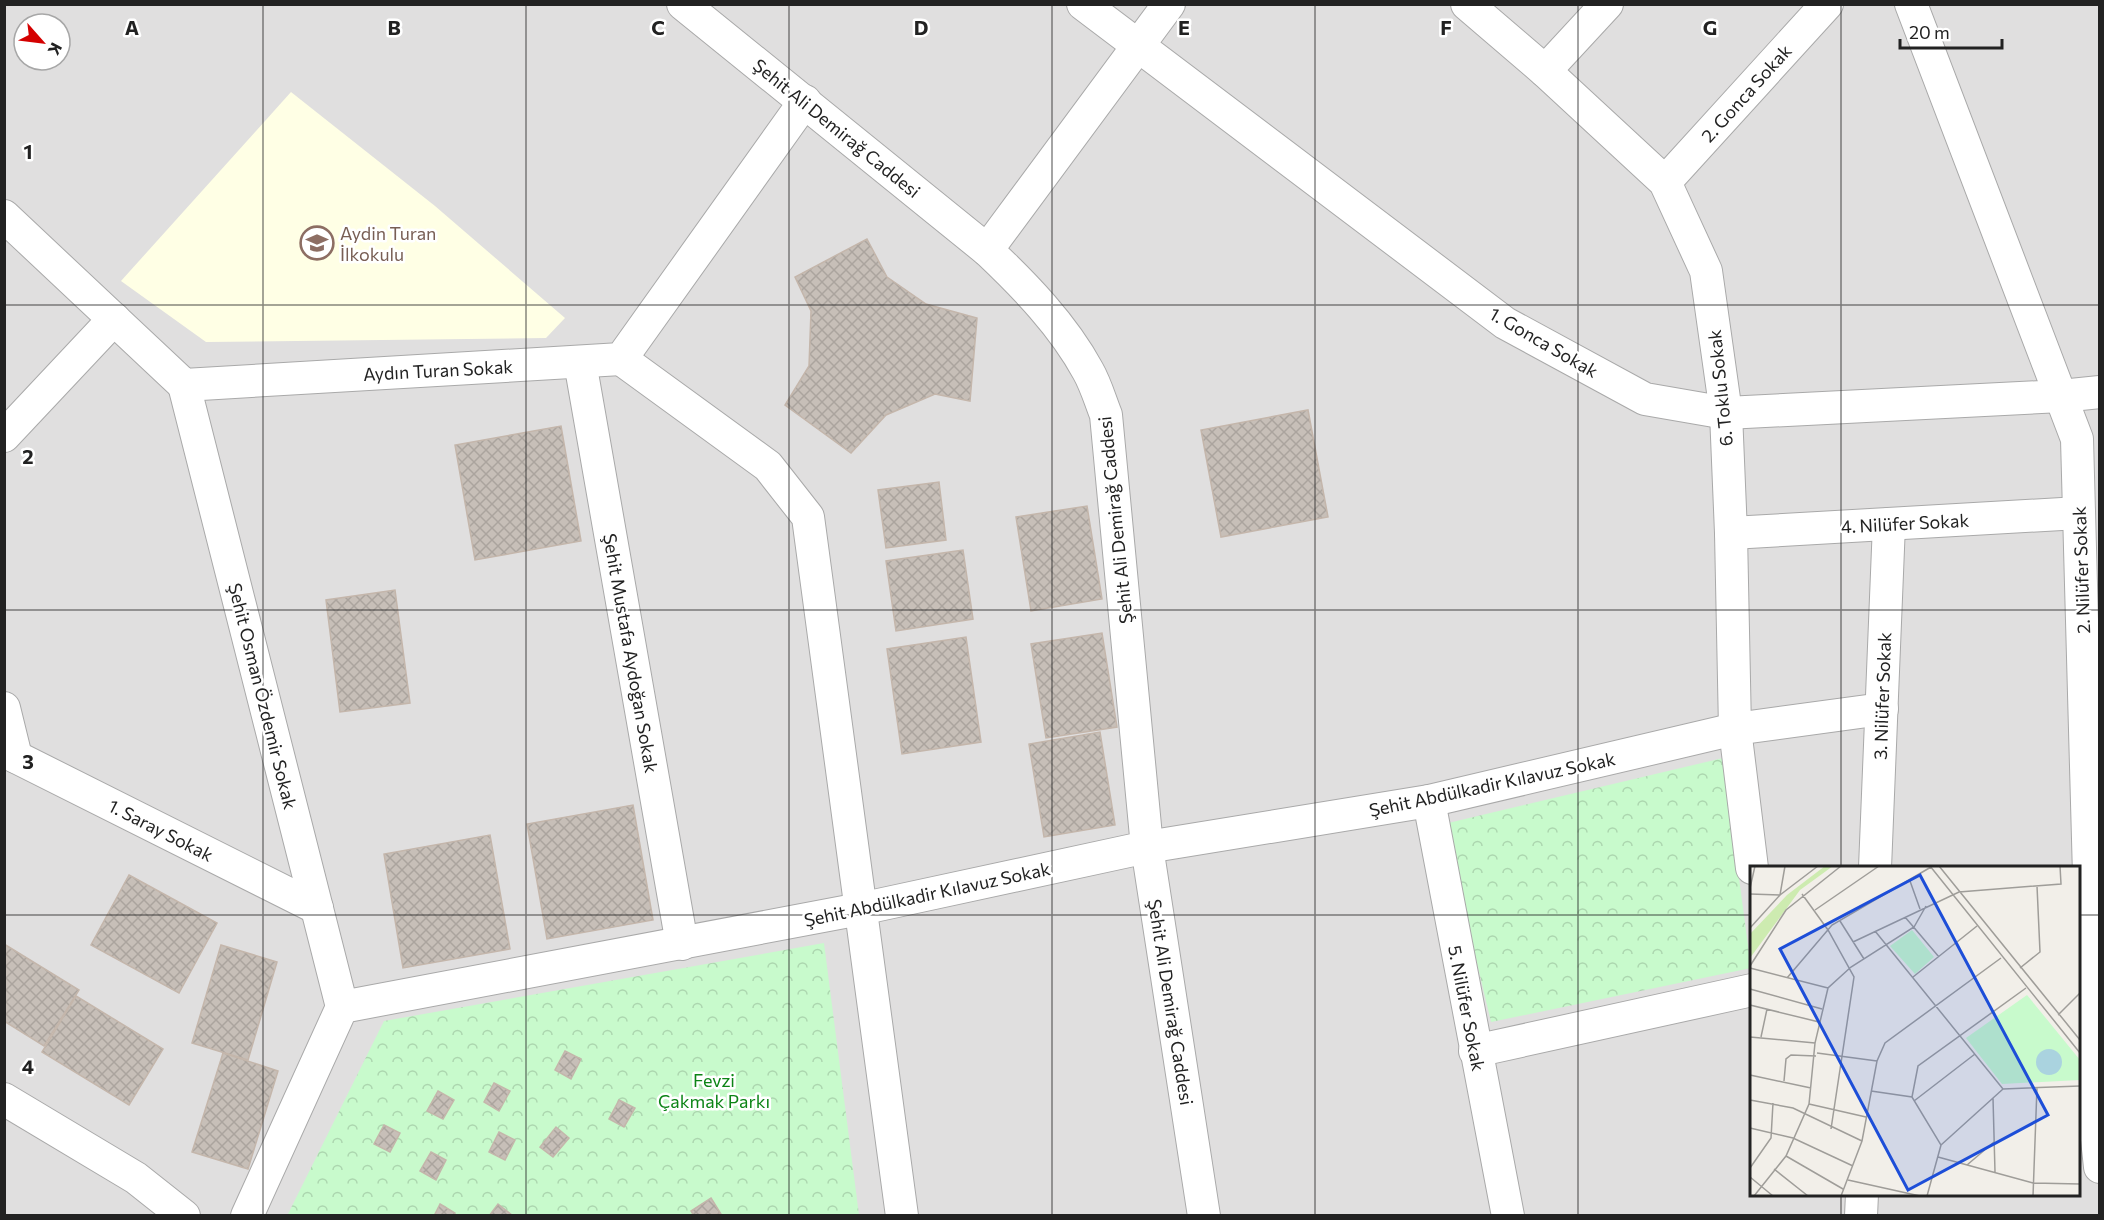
<svg xmlns="http://www.w3.org/2000/svg" width="2104" height="1220" viewBox="0 0 2104 1220" font-family="Commissioner,sans-serif">
<style>
.residential{fill:#e0dfdf;fill-rule:evenodd}
.education{fill:#ffffe5}
.park{fill:url(#park-crowns)}
.building{fill:url(#building-cross-hatch);stroke:#c4b6ab;stroke-width:1.5}
.lines{fill:none;stroke-linecap:round;stroke-linejoin:round}
.street-casing{stroke:#a9a9a9;stroke-width:34}
.street{stroke:#fff;stroke-width:32}
.grid{fill:none;stroke:#222;stroke-width:1.5;stroke-opacity:0.55}
.labels{text-anchor:middle;dominant-baseline:central;stroke-width:5;stroke-linejoin:round;paint-order:stroke}
.street-label{font-size:18px;fill:#222;stroke:#fff}
.education-label{font-size:18px;fill:#785e54;stroke:#fff;text-anchor:start}
.park-label{font-size:18px;fill:#0c8416;stroke:#fff}
.inset-road{fill:none;stroke:#9f9d99;stroke-width:1.5}
.view{fill:#1d4ed8;fill-opacity:0.15;stroke:#1d4ed8;stroke-width:3}
.inset-edge{fill:none;stroke:#222;stroke-width:3}
.grid-label{font-size:20px;text-anchor:middle;font-weight:bold;fill:#222;stroke:#fff;stroke-width:5;stroke-linejoin:round;paint-order:stroke}
</style>
<defs>
<pattern id="park-crowns" width="20" height="18" patternUnits="userSpaceOnUse" patternTransform="scale(1.5)"><rect width="20" height="18" fill="#c8facc"/><path d="M2 6a3 3 0 1 1 6 0M12 15a3 3 0 1 1 6 0" fill="none" stroke="#acd6af"/></pattern>
<pattern id="building-cross-hatch" width="8" height="8" patternUnits="userSpaceOnUse" patternTransform="scale(1.5)"><rect width="8" height="8" fill="#c7bfb8"/><path d="M0 0l8 8M0 8l8-8" fill="none" stroke="#aba49e"/></pattern>
</defs>
<rect width="100%" height="100%" fill="#f2efe9"/>
<path class="residential" d="M 5,5 L 2099,5 L 2099,1215 L 5,1215 ZM 24,24 L 60,24 L 60,60 L 24,60 ZM 1752,868 L 2078,868 L 2078,1194 L 1752,1194 Z"/>
<path class="education" d="M 291,92 L 435,206 L 565,318 L 546,338 L 206,342 L 121,281 Z"/>
<g class="park">
<path d="M 1723,758 L 1751,968 L 1491,1022 L 1444,824 Z"/>
<path d="M 824,943 L 859,1215 L 287,1216 L 384,1021 Z"/>
</g>
<g class="building">
<path d="M 867,239 L 887,277 L 926,304 L 977,318 L 970,401 L 935,394 L 886,415 L 851,453 L 785,405 L 809,366 L 811,311 L 795,277 Z"/>
<path d="M 1308,410 L 1328,517 L 1221,537 L 1201,430 Z"/>
<path d="M 561,426 L 581,541 L 475,560 L 455,445 Z"/>
<path d="M 939,482 L 946,540 L 886,548 L 878,490 Z"/>
<path d="M 1087,506 L 1102,599 L 1031,611 L 1016,517 Z"/>
<path d="M 963,550 L 973,619 L 896,631 L 886,561 Z"/>
<path d="M 395,590 L 410,703 L 340,712 L 326,600 Z"/>
<path d="M 1102,633 L 1117,727 L 1046,738 L 1031,644 Z"/>
<path d="M 966,637 L 981,742 L 902,754 L 887,649 Z"/>
<path d="M 1100,732 L 1115,825 L 1044,837 L 1029,744 Z"/>
<path d="M 633,805 L 653,920 L 547,939 L 527,824 Z"/>
<path d="M 490,835 L 510,949 L 403,968 L 384,854 Z"/>
<path d="M 129,875 L 217,923 L 179,993 L 91,945 Z"/>
<path d="M 4,944 L 79,990 L 44,1046 L 4,1021 Z"/>
<path d="M 221,945 L 277,962 L 248,1060 L 192,1043 Z"/>
<path d="M 76,996 L 163,1049 L 129,1105 L 42,1052 Z"/>
<path d="M 565,1051 L 581,1059 L 571,1079 L 555,1070 Z"/>
<path d="M 223,1053 L 278,1071 L 248,1169 L 192,1152 Z"/>
<path d="M 494,1083 L 510,1091 L 499,1111 L 484,1102 Z"/>
<path d="M 438,1091 L 454,1100 L 443,1119 L 427,1111 Z"/>
<path d="M 619,1100 L 635,1108 L 624,1127 L 609,1119 Z"/>
<path d="M 384,1125 L 400,1133 L 390,1152 L 374,1144 Z"/>
<path d="M 556,1127 L 569,1138 L 553,1157 L 540,1147 Z"/>
<path d="M 499,1132 L 515,1140 L 505,1160 L 489,1152 Z"/>
<path d="M 431,1152 L 446,1160 L 436,1180 L 420,1171 Z"/>
<path d="M 711,1198 L 721,1214 L 694,1216 L 691,1211 Z"/>
<path d="M 440,1204 L 455,1213 L 454,1216 L 434,1216 Z"/>
<path d="M 498,1204 L 512,1215 L 511,1216 L 489,1216 Z"/>
</g>
<g class="lines">
<defs>
<g id="street">
<path d="M 683,4 L 987,250 C 1025,286 1063,325 1088,371 C 1096,385 1100,400 1106,415 L 1147,847 L 1204,1216"/>
<path d="M 1083,4 L 1505,323 L 1645,399 L 1726,413 L 2061,396 L 2100,392"/>
<path d="M 1467,4 L 1545,71 L 1665,182 L 1706,271 L 1726,413 L 1731,533 L 1735,729 L 1752,868"/>
<path d="M 1911,4 L 2077,439 L 2096,1130 L 2100,1167"/>
<path d="M 1545,71 L 1607,4"/>
<path d="M 1665,182 L 1827,4"/>
<path d="M 4,216 L 184,385 L 621,359 L 805,101"/>
<path d="M 987,250 L 1169,4"/>
<path d="M 621,359 L 768,466 L 808,517 L 902,1216"/>
<path d="M 580,362 L 682,944"/>
<path d="M 184,385 L 342,1007"/>
<path d="M 4,436 L 114,319"/>
<path d="M 1731,533 L 2079,513"/>
<path d="M 4,708 L 16,757"/>
<path d="M 4,751 L 317,908"/>
<path d="M 1429,801 L 1508,1216"/>
<path d="M 1875,868 L 1889,524"/>
<path d="M 1475,1051 L 1752,990"/>
<path d="M 4,1099 L 136,1178 L 184,1216"/>
<path d="M 247,1216 L 342,1007 L 860,909 L 1147,847 L 1429,801 L 1735,729 L 1882,709"/>
<path d="M 1861,1216 L 1862,1194"/>
</g>
</defs>
<use href="#street" class="street-casing"/>
<use href="#street" class="street"/>
</g>
<path class="grid" d="M 263,4 L 263,1216M 526,4 L 526,1216M 789,4 L 789,1216M 1052,4 L 1052,1216M 1315,4 L 1315,1216M 1578,4 L 1578,1216M 1841,4 L 1841,868M 4,305 L 2100,305M 4,610 L 2100,610M 4,915 L 1752,915M 2078,915 L 2100,915M 1841,1194 L 1841,1216"/>
<defs>
<symbol id="school-ring" viewBox="-11 -11 22 22"><circle r="9.5" fill="#fff" stroke="#8d6e63" stroke-width="1.5"/><path d="M0-5L7-2L0 1L-7-2ZM-4 1L0 2.5L4 1V4Q0 6-4 4Z" fill="#8d6e63"/></symbol>
</defs>
<g fill-rule="evenodd">
<use href="#school-ring" x="298" y="224" width="38" height="38"/>
</g>
<g class="labels">
<g class="street-label">
<text transform="translate(1746 93) rotate(-48)">2. Gonca Sokak</text>
<text transform="translate(837 128) rotate(39)">Şehit Ali Demirağ Caddesi</text>
<text transform="translate(1544 342) rotate(30)">1. Gonca Sokak</text>
<text transform="translate(438 370) rotate(-3)">Aydın Turan Sokak</text>
<text transform="translate(1720 388) rotate(-96)">6. Toklu Sokak</text>
<text transform="translate(1115 520) rotate(-96)">Şehit Ali Demirağ Caddesi</text>
<text transform="translate(1905 523) rotate(-3)">4. Nilüfer Sokak</text>
<text transform="translate(2081 570) rotate(-92)">2. Nilüfer Sokak</text>
<text transform="translate(631 653) rotate(80)">Şehit Mustafa Aydoğan Sokak</text>
<text transform="translate(263 696) rotate(76)">Şehit Osman Özdemir Sokak</text>
<text transform="translate(1882 696) rotate(-88)">3. Nilüfer Sokak</text>
<text transform="translate(1492 784) rotate(-12)">Şehit Abdülkadir Kılavuz Sokak</text>
<text transform="translate(161 830) rotate(27)">1. Saray Sokak</text>
<text transform="translate(927 894) rotate(-12)">Şehit Abdülkadir Kılavuz Sokak</text>
<text transform="translate(1171 1002) rotate(81)">Şehit Ali Demirağ Caddesi</text>
<text transform="translate(1467 1008) rotate(79)">5. Nilüfer Sokak</text>
</g>
<g class="education-label">
<text x="340" y="233">Aydin Turan<tspan x="340" dy="21">İlkokulu</tspan></text>
</g>
<g class="park-label">
<text x="714" y="1080">Fevzi<tspan x="714" dy="21">Çakmak Parkı</tspan></text>
</g>
</g>
<g transform="translate(1750 866)">
<rect width="330" height="330" fill="#f2efe9"/>
<path d="M 75,0 L 83,0 L 50,24 L 0,92 L 0,68 L 37,29 Z" fill="#cdebb0"/>
<path d="M 162,64 L 184,91 L 165,108 L 140,80 ZM 277,129 L 330,194 L 330,214 L 252,218 L 216,172 Z" fill="#c8facc"/>
<path d="M286 196a13 13 0 1 1 26 0a13 13 0 1 1-26 0Z" fill="#aad3df"/>
<path class="inset-road" d="M 180,0 L 330,187M 189,0 L 330,174M 160,15 L 170,43M 0,22 L 5,0M 0,28 L 30,29 L 35,0M 52,28 L 78,64 L 104,111 L 81,263M 65,44 L 129,0M 155,51 L 189,91M 90,55 L 114,93M 0,62 L 30,29 L 68,0M 125,65 L 253,223 L 330,220M 103,76 L 209,26 L 311,18 L 310,0M 0,100 L 36,44 L 91,0M 0,102 L 78,122M 270,102 L 290,86 L 287,20M 163,111 L 227,60M 37,112 L 82,59 L 181,1M 0,123 L 72,143M 0,139 L 69,156M 308,149 L 330,127M 0,171 L 65,177M 11,171 L 17,143M 67,187 L 127,195M 0,209 L 61,222M 34,215 L 36,193 L 41,189 L 66,190M 121,225 L 162,231 L 191,279 L 177,330M 162,231 L 168,200 L 276,122M 243,232 L 245,306M 0,234 L 43,242 L 112,275M 164,235 L 225,188M 59,238 L 116,251M 0,262 L 43,272 L 103,300M 191,279 L 253,223M 36,290 L 93,323M 188,291 L 283,317 L 330,318M 217,299 L 244,276M 0,302 L 21,272 L 23,237M 24,303 L 58,330M 0,311 L 23,330M 98,314 L 170,330M 4,330 L 36,290 L 59,238 L 65,177 L 78,122 L 101,101 L 164,61 L 176,40M 91,330 L 112,275 L 127,195 L 135,177 L 251,92M 283,330 L 287,221"/>
<path class="view" d="M 170,9 L 298,249 L 158,324 L 30,83 Z"/>
<rect width="330" height="330" class="inset-edge"/>
</g>
<g class="grid-label">
<text x="132" y="35">A</text>
<text x="394" y="35">B</text>
<text x="658" y="35">C</text>
<text x="921" y="35">D</text>
<text x="1184" y="35">E</text>
<text x="1446" y="35">F</text>
<text x="1710" y="35">G</text>
<text x="28" y="159">1</text>
<text x="28" y="464">2</text>
<text x="28" y="769">3</text>
<text x="28" y="1074">4</text>
</g>
<rect width="2104" height="1220" fill="none" stroke="#222222" stroke-width="12"/>
<g transform="translate(42 42) rotate(118)"><circle r="28" fill="#ffffff" stroke="#a7a7a7" stroke-width="1.5"/>
<path d="M0-4.5L10 22L0 15L-10 22Z" fill="#d40000"/>
<text y="-9" font-size="16" font-weight="bold" text-anchor="middle" fill="#222222">K</text>
</g>
<path d="M1900 39v9h102v-9" fill="none" stroke="#222222" stroke-width="3"/>
<text x="1909" y="39" font-size="18" fill="#222222" stroke="#ffffff" stroke-width="4.5" paint-order="stroke">20 m</text>
</svg>
